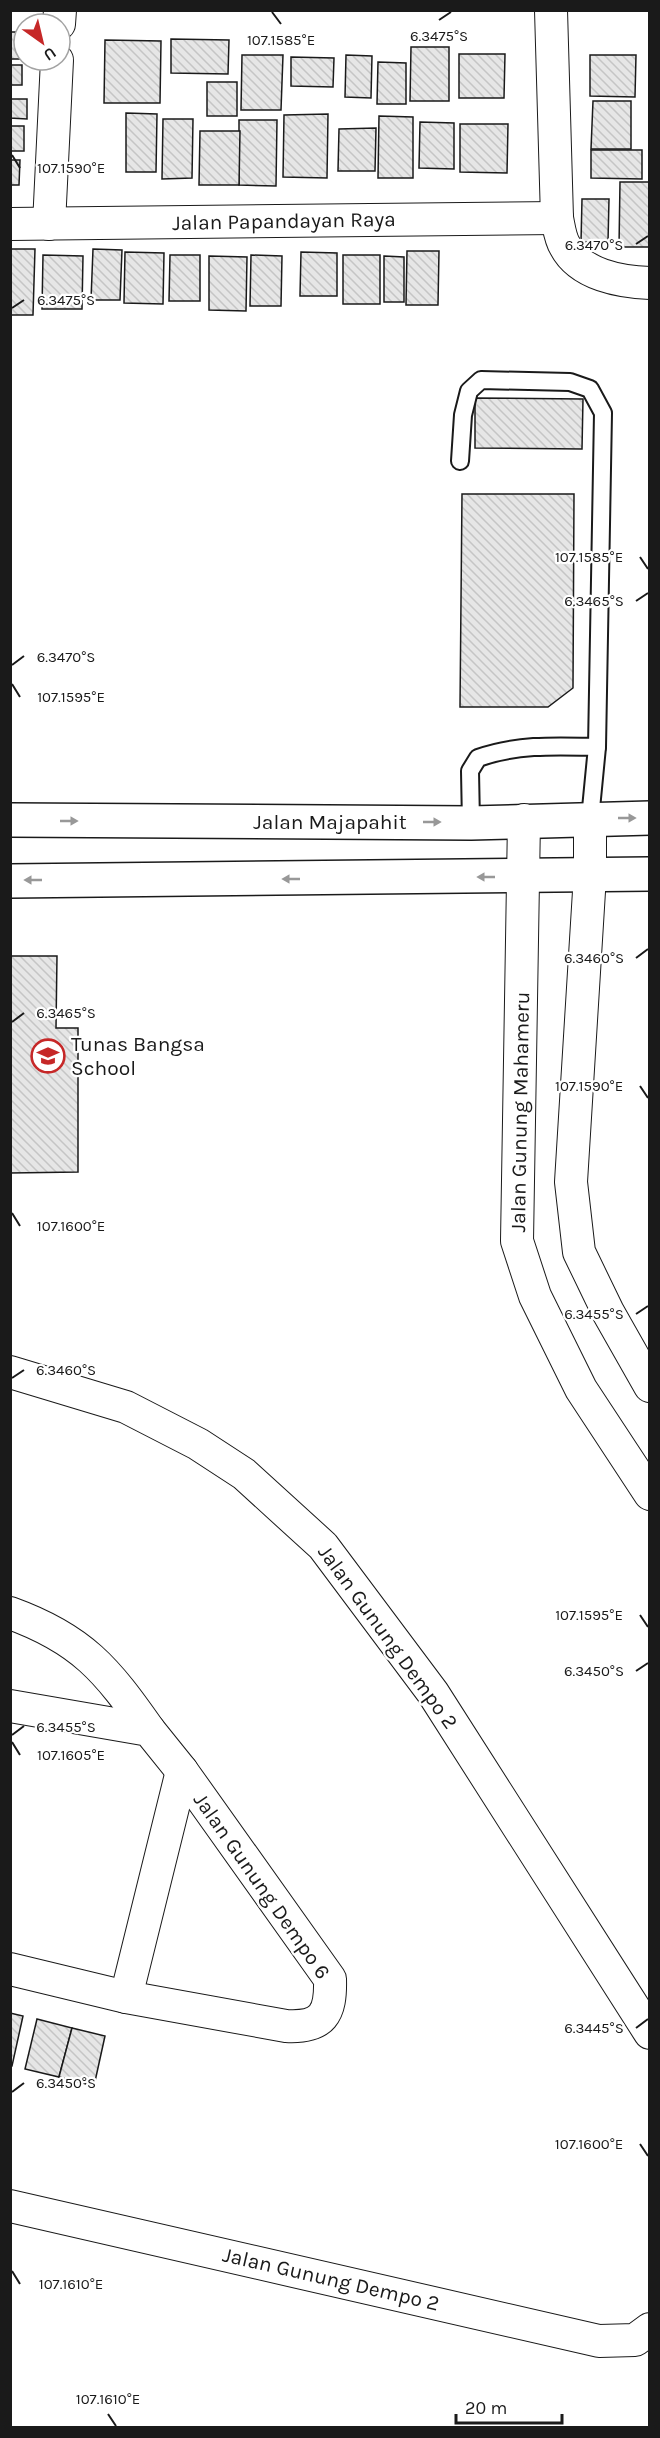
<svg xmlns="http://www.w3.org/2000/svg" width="660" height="2438" viewBox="0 0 660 2438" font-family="Karla,sans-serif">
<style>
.building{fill:url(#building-back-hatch);stroke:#1a1a1a;stroke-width:1.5}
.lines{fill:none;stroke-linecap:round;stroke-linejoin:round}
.lane-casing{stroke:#1a1a1a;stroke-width:20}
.street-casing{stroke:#1a1a1a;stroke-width:34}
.secondary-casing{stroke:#1a1a1a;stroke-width:36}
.lane{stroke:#fff;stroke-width:16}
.street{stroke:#fff;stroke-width:32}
.secondary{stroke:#fff;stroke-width:33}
.oneway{fill:#989898}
.ticks{fill:none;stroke:#1a1a1a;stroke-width:2}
.labels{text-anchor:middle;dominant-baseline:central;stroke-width:4.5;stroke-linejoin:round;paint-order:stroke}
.street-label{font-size:21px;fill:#1a1a1a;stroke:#fff}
.poi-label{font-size:21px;fill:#1a1a1a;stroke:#fff;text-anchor:start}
.ticks-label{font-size:15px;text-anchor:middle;fill:#1a1a1a;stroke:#fff;stroke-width:4.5;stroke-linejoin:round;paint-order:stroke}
</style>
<defs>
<pattern id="building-back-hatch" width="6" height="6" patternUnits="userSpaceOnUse" patternTransform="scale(1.5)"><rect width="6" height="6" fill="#e6e6e6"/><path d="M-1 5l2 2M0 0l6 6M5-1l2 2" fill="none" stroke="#c5c5c5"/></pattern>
</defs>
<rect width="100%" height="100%" fill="#fff"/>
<g class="building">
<rect x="10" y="32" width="14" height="27"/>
<path d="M 171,39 L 229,40 L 228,74 L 171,73 Z"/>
<path d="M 105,40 L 161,41 L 160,103 L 104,103 Z"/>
<path d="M 411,47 L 449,47 L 449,101 L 410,101 Z"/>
<path d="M 459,54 L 505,54 L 504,98 L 459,98 Z"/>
<path d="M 242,55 L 283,55 L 281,110 L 241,110 Z"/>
<path d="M 346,55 L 372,56 L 371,98 L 345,97 Z"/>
<path d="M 590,55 L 636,55 L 635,97 L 590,96 Z"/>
<path d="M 291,57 L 334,58 L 333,87 L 291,86 Z"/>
<path d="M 378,62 L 406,63 L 406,104 L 377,104 Z"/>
<rect x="10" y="65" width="12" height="20"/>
<rect x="207" y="82" width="30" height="34"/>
<path d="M 10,99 L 27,99 L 27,119 L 10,118 Z"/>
<path d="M 593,101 L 631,101 L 631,149 L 591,149 Z"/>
<path d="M 126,113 L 157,114 L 156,172 L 126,172 Z"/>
<path d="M 328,114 L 327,178 L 283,177 L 284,115 Z"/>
<path d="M 379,116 L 413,117 L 413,178 L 378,178 Z"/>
<path d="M 163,119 L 193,119 L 192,178 L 162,179 Z"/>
<path d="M 239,120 L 277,120 L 276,186 L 239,185 Z"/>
<path d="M 420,122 L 454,123 L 454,169 L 419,168 Z"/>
<path d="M 460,124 L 508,124 L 507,173 L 460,172 Z"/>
<rect x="10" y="126" width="14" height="25"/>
<path d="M 376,128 L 375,171 L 338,171 L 339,129 Z"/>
<path d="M 200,131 L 240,131 L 239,185 L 199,185 Z"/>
<path d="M 591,150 L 642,150 L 642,179 L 591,178 Z"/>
<path d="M 10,160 L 20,160 L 19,185 L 10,185 Z"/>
<path d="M 620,182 L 650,182 L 650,247 L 619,247 Z"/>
<path d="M 582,199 L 609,199 L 608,242 L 581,242 Z"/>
<path d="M 10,249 L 35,249 L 33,315 L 10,315 Z"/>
<path d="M 93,249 L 122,250 L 120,300 L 91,300 Z"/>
<path d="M 407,251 L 439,251 L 438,305 L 406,305 Z"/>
<path d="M 125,252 L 164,253 L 163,304 L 124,303 Z"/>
<path d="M 301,252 L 337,253 L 337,296 L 300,296 Z"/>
<path d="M 43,255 L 83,256 L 82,309 L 42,309 Z"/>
<path d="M 170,255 L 200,255 L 200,301 L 169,301 Z"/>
<path d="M 251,255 L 282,256 L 281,306 L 250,306 Z"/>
<rect x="343" y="255" width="37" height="49"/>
<path d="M 209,256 L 247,257 L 246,311 L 209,310 Z"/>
<path d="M 384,256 L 404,257 L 404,302 L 384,302 Z"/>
<path d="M 475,398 L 583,399 L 582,449 L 475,448 Z"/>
<path d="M 462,494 L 574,494 L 573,688 L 548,707 L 460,707 Z"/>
<path d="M 10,956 L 57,956 L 56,1028 L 78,1028 L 78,1172 L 10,1173 Z"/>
<path d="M 10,2013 L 23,2016 L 12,2066 L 10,2066 Z"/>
<path d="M 37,2019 L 72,2028 L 59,2077 L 25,2069 Z"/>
<path d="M 72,2028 L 105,2036 L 94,2086 L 59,2077 Z"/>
</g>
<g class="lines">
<defs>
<g id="lane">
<path d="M 460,461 L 463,415 L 469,391 L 481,380 L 570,382 L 590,389 L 603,413 L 597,747 C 557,746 517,744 478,758 L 470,771 L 471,823"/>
<path d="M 590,819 L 597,747"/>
</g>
<g id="street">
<path d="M 551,10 L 557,218 C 559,227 560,238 565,246 C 580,275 621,282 650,283"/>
<path d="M 59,24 L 60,10"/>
<path d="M 10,224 L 557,218"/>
<path d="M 49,224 L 57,60"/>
<path d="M 590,819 L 590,875 L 571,1182 L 579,1252 L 608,1312 L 650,1386"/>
<path d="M 524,820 L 517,1241 L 535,1296 L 581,1389 L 650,1494"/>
<path d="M 10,1372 L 126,1407 L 198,1444 L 244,1474 L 323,1546 L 433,1693 L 650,2033"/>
<path d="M 10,1613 C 82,1639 107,1670 149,1730"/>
<path d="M 10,1706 L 149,1730 L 182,1771 L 330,1979 C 331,2014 323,2028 286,2026 L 126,1997 L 10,1969"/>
<path d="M 126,1997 L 182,1771"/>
<path d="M 10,2206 L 599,2341 L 635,2340 L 650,2329"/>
</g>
<g id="secondary">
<path d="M 10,820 L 471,823 L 650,818"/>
<path d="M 10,881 L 650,874"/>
</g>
</defs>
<use href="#lane" class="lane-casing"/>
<use href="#street" class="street-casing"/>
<use href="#secondary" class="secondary-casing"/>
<use href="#lane" class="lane"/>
<use href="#street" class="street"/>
<use href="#secondary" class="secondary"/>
</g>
<defs><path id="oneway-solid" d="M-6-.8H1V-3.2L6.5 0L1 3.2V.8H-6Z" transform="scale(1.5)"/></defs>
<g class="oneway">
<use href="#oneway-solid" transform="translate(627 818)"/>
<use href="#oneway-solid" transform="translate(69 821)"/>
<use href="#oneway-solid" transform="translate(432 822)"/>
<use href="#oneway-solid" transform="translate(486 877) rotate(180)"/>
<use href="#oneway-solid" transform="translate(291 879) rotate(180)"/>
<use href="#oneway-solid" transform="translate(33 880) rotate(180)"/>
</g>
<path class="ticks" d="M 272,12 L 281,24M 439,20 L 451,12M 12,155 L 20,168M 636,244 L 648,236M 12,308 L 24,300M 640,557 L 648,569M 636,601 L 648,593M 12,665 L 24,656M 12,684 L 20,697M 636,958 L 648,949M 12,1022 L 24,1013M 640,1086 L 648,1098M 12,1213 L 20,1226M 636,1314 L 648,1306M 12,1378 L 24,1370M 640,1615 L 648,1627M 636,1671 L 648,1663M 12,1735 L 24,1726M 12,1742 L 20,1755M 636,2028 L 648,2019M 12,2092 L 24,2083M 640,2144 L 648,2156M 12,2271 L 20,2284M 108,2414 L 116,2426"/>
<defs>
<symbol id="school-ring" viewBox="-11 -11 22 22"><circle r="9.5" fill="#fff" stroke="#c62828" stroke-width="1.5"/><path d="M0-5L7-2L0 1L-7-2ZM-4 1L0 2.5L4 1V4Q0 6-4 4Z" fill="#c62828"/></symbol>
</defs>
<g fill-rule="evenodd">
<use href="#school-ring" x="29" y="1037" width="38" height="38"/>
</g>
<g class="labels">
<g class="street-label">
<text transform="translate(284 221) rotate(-1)">Jalan Papandayan Raya</text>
<text x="330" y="822">Jalan Majapahit</text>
<text transform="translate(520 1112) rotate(-89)">Jalan Gunung Mahameru</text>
<text transform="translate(388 1637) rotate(54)">Jalan Gunung Dempo 2</text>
<text transform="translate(262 1886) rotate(55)">Jalan Gunung Dempo 6</text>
<text transform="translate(331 2279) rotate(13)">Jalan Gunung Dempo 2</text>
</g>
<g class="poi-label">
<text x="71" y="1044">Tunas Bangsa<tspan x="71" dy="24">School</tspan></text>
</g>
</g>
<g class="ticks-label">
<text x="439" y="41">6.3475°S</text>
<text x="281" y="45">107.1585°E</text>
<text x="71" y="173">107.1590°E</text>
<text x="594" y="250">6.3470°S</text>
<text x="66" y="305">6.3475°S</text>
<text x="589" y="562">107.1585°E</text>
<text x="594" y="606">6.3465°S</text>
<text x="66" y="662">6.3470°S</text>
<text x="71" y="702">107.1595°E</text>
<text x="594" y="963">6.3460°S</text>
<text x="66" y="1018">6.3465°S</text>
<text x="589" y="1091">107.1590°E</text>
<text x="71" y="1231">107.1600°E</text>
<text x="594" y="1319">6.3455°S</text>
<text x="66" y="1375">6.3460°S</text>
<text x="589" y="1620">107.1595°E</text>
<text x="594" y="1676">6.3450°S</text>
<text x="66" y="1732">6.3455°S</text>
<text x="71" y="1760">107.1605°E</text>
<text x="594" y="2033">6.3445°S</text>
<text x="66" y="2088">6.3450°S</text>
<text x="589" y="2149">107.1600°E</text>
<text x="71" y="2289">107.1610°E</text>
<text x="108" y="2404">107.1610°E</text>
</g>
<rect width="660" height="2438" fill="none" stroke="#1a1a1a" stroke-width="24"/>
<g transform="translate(42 42) rotate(146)"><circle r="28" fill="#ffffff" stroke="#a3a3a3" stroke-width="1.5"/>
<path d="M0-4.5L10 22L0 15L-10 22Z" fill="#c62828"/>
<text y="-9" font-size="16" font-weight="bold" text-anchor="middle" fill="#1a1a1a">U</text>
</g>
<path d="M456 2414v9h106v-9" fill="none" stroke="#1a1a1a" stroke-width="3"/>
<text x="465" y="2414" font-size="18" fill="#1a1a1a" stroke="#ffffff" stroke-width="4.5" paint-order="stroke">20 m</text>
</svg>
